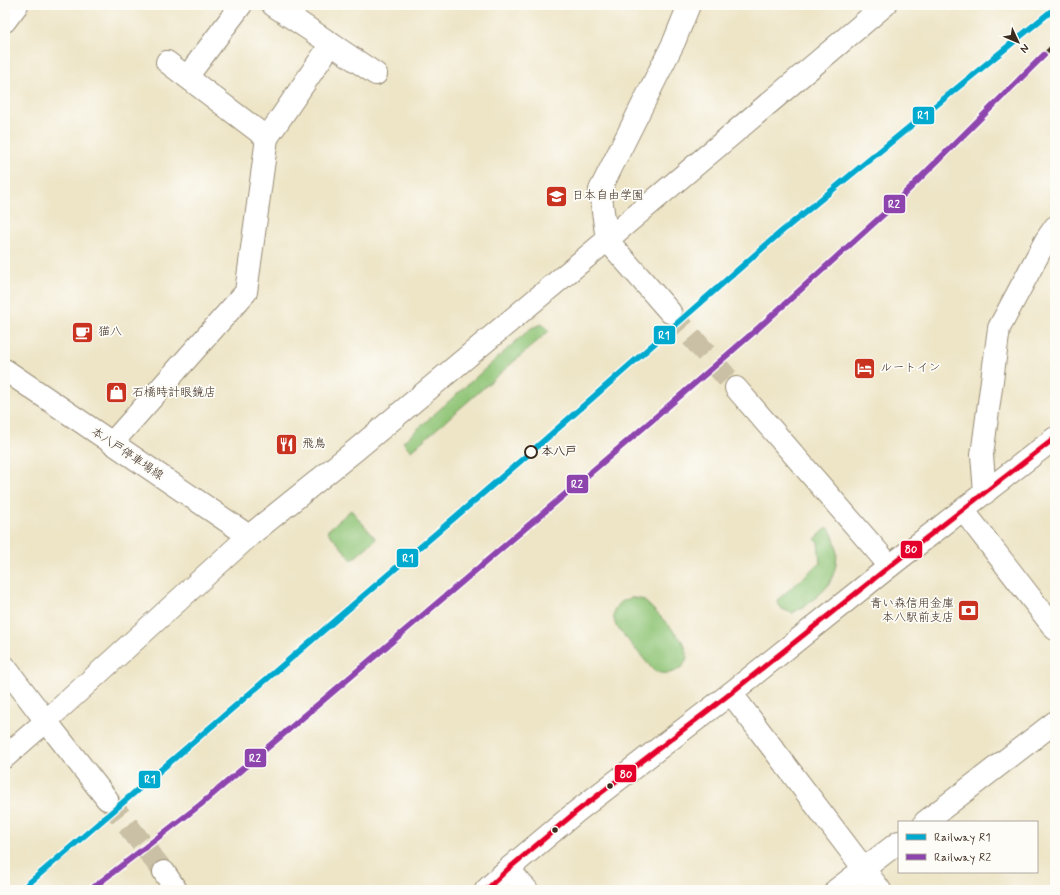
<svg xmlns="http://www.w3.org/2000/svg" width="1060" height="895" viewBox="0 0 1060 895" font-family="Mynerve,'Klee One',sans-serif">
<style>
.green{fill:#90c577;stroke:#66784a}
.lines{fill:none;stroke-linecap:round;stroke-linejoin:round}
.minor-tunnel{stroke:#cac0a5;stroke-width:22;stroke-dasharray:22 11;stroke-linecap:butt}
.tertiary-tunnel{stroke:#cac0a5;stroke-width:22;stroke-dasharray:22 11;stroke-linecap:butt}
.minor-casing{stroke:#948872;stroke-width:24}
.tertiary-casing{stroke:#948872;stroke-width:24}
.primary-casing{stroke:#948872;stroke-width:24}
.minor{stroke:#fff;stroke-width:22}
.tertiary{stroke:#fff;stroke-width:22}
.primary{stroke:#fff;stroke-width:22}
.rail-casing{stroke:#3b2a1e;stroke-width:4.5}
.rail{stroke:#fdfcf7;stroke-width:3;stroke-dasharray:9;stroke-linecap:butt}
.bus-1-casing{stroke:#fdfcf7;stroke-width:8}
.bus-1{stroke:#e4002b;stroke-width:5}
.rail-1-casing{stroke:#fdfcf7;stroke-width:9}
.rail-2-casing{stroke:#fdfcf7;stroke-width:9}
.rail-1{stroke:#00a9ce;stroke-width:6}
.rail-2{stroke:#8e44ad;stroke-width:6}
.stop-dot{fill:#fdfcf7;stroke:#3b2a1e;stroke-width:2}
.bus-dot{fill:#3b2a1e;stroke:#fdfcf7;stroke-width:1.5}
.labels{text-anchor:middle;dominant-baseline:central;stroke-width:3.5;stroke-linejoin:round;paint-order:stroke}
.poi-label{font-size:12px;fill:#3b2a1e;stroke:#fdfcf7;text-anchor:start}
.stop-label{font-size:12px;font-weight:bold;fill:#3b2a1e;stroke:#fdfcf7;text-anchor:start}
.street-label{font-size:12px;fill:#3b2a1e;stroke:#fdfcf7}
.line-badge{stroke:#fdfcf7;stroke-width:1.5}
.badge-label{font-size:11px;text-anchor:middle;font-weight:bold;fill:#fff}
</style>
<rect width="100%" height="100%" fill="#fdfcf7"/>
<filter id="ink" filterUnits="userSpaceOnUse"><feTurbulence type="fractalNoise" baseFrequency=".025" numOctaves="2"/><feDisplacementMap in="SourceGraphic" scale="8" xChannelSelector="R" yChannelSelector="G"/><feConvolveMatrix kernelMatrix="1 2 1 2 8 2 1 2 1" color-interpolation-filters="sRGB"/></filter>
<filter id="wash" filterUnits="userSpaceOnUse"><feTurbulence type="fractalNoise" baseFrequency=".012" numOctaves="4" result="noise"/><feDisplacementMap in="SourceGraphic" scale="16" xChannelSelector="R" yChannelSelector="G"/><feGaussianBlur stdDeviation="0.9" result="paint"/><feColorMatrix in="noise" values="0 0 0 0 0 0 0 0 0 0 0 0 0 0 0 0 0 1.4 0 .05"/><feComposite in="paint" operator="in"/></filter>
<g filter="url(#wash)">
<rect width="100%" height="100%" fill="#eee5c7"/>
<g class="green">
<path d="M 542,324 L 549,331 L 411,451 L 403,442 L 531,328 Z"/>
<path d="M 351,510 L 376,539 L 352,560 L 327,531 Z"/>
<path d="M 828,527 C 840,544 839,566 829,584 C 824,593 801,609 792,613 L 782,609 L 776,601 L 820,563 L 818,542 L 815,539 Z"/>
<path d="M 631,598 C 635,598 639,598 643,600 C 650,605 682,638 685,646 C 694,666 671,679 654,671 L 616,626 C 610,610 615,603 631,598 Z"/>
</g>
</g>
<g filter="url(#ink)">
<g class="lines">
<path class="minor-tunnel" d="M 670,312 L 736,388"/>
<path class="tertiary-tunnel" d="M 107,799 L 164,872"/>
<defs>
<g id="minor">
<path d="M 273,5 L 376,74"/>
<path d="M 5,21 L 17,5"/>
<path d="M 167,62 L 267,138 L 331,44"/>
<path d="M 187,77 L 241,5"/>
<path d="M 670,312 L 607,240 L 600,190 L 674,42 L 689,5"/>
<path d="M 736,388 L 890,566"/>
<path d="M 112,443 L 246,292 L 267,138"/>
<path d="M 985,493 L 982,455 L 999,328 L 1046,240 L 1055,227"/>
<path d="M 963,510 L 1055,629"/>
<path d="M 5,757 L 46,721"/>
<path d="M 925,822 L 1055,722"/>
<path d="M 508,869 L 527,890"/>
<path d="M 836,890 L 899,842"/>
</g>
<g id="tertiary">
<path d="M 731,693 L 880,890"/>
<path d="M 107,799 L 46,721 L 249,536 L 357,449 L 607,240 L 885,5"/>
<path d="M 164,872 L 176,890"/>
<path d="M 486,890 L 508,869 L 576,812 L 731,693 L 890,566 L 1055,438"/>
</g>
<g id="primary">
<path d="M 5,370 L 249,536"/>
<path d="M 5,667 L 46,721"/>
</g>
</defs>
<use href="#minor" class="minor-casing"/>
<use href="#tertiary" class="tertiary-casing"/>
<use href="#primary" class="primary-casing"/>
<use href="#minor" class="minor"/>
<use href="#tertiary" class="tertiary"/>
<use href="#primary" class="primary"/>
<defs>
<path id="rail" d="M 90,890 L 200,805 L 650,422 L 755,331 L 885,213 L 1055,44"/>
</defs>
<use href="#rail" class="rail-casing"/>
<use href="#rail" class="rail"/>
<defs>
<path id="bus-1" d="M 486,890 L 508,869 L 576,812 L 731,693 L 890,566 L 1055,438"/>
</defs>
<use href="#bus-1" class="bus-1-casing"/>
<use href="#bus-1" class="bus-1"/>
<defs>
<path id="rail-1" d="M 21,890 L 531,452 L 781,232 L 1055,8"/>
<path id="rail-2" d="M 90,890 L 200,805 L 650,422 L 755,331 L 885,213 L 1044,55"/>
</defs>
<use href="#rail-1" class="rail-1-casing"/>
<use href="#rail-2" class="rail-2-casing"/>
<use href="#rail-1" class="rail-1"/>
<use href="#rail-2" class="rail-2"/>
</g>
</g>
<defs>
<symbol id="school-square" viewBox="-11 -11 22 22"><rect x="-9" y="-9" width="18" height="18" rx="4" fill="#c8321e" stroke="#fdfcf7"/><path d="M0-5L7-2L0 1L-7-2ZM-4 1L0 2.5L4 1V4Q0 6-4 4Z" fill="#fff"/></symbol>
<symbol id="cafe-square" viewBox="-11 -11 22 22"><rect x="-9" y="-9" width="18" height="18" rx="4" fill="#c8321e" stroke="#fdfcf7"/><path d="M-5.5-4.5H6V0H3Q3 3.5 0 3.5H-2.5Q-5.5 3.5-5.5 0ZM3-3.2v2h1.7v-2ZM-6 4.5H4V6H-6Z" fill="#fff"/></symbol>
<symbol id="hotel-square" viewBox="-11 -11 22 22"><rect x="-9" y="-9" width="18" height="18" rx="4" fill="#c8321e" stroke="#fdfcf7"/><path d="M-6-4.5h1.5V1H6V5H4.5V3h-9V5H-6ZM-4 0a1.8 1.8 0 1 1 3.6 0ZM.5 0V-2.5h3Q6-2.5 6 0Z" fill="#fff"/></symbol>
<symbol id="shop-square" viewBox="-11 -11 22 22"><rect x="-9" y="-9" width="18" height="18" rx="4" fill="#c8321e" stroke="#fdfcf7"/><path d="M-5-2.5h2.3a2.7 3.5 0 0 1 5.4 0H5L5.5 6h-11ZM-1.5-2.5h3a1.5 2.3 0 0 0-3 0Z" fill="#fff"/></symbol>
<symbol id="restaurant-square" viewBox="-11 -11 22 22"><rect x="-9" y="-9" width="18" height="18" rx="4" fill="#c8321e" stroke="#fdfcf7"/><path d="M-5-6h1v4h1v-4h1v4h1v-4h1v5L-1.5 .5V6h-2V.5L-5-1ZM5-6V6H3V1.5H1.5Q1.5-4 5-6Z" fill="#fff"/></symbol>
<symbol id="bank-square" viewBox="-11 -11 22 22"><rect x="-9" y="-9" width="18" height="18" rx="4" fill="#c8321e" stroke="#fdfcf7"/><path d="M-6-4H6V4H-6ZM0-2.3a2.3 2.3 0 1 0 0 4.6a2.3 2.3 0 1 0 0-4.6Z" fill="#fff"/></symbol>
</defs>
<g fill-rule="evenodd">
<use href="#school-square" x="544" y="184" width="25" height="25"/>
<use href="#cafe-square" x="70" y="320" width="25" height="25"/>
<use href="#hotel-square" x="852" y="356" width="25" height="25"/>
<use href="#shop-square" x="104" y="380" width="25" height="25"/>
<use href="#restaurant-square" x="274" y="432" width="25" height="25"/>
<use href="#bank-square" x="956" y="598" width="25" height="25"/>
</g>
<circle class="stop-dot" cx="531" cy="452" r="6"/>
<g class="bus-dot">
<circle cx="610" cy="786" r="3.5"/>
<circle cx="555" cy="830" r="3.5"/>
</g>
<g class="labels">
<g class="poi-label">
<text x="572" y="196">日本自由学園</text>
<text x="98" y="332">猫八</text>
<text x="880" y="368">ルートイン</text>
<text x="132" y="393">石橋時計眼鏡店</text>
<text x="302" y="444">飛鳥</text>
<text x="954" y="604" text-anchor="end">青い森信用金庫<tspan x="954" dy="14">本八駅前支店</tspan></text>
</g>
<g class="stop-label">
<text x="541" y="452">本八戸</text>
</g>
<g class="street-label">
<text transform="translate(127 454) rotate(34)">本八戸停車場線</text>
</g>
</g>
<g class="line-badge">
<rect x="912" y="106" width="23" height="19" rx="4" fill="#00a9ce"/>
<rect x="883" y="194" width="23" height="20" rx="4" fill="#8e44ad"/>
<rect x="653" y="325" width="23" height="20" rx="4" fill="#00a9ce"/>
<rect x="566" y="474" width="23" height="20" rx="4" fill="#8e44ad"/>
<rect x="900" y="540" width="23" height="19" rx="4" fill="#e4002b"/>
<rect x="396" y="548" width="23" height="20" rx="4" fill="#00a9ce"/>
<rect x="244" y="748" width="23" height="20" rx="4" fill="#8e44ad"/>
<rect x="614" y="764" width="23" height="19" rx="4" fill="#e4002b"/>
<rect x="138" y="770" width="23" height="19" rx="4" fill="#00a9ce"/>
</g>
<g class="badge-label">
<text x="923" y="119">R1</text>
<text x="894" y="208">R2</text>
<text x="664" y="339">R1</text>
<text x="577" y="488">R2</text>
<text x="911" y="553">80</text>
<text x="408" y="562">R1</text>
<text x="255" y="762">R2</text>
<text x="626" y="778">80</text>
<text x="150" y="783">R1</text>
</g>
<rect width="1060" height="895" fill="none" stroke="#fdfcf7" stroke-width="20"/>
<rect x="898" y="821" width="140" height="52" fill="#fdfcf7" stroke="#afa8a0"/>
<rect x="906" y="834" width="20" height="6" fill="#00a9ce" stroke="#afa8a0"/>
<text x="934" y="841" font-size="12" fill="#3b2a1e">Railway R1</text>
<rect x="906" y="854" width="20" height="6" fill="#8e44ad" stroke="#afa8a0"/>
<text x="934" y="861" font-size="12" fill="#3b2a1e">Railway R2</text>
<g transform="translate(1018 42) rotate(134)" stroke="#fdfcf7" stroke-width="3" paint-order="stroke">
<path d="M0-3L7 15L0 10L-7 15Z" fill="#3b2a1e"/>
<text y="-6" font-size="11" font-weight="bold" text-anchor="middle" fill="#3b2a1e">N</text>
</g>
</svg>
